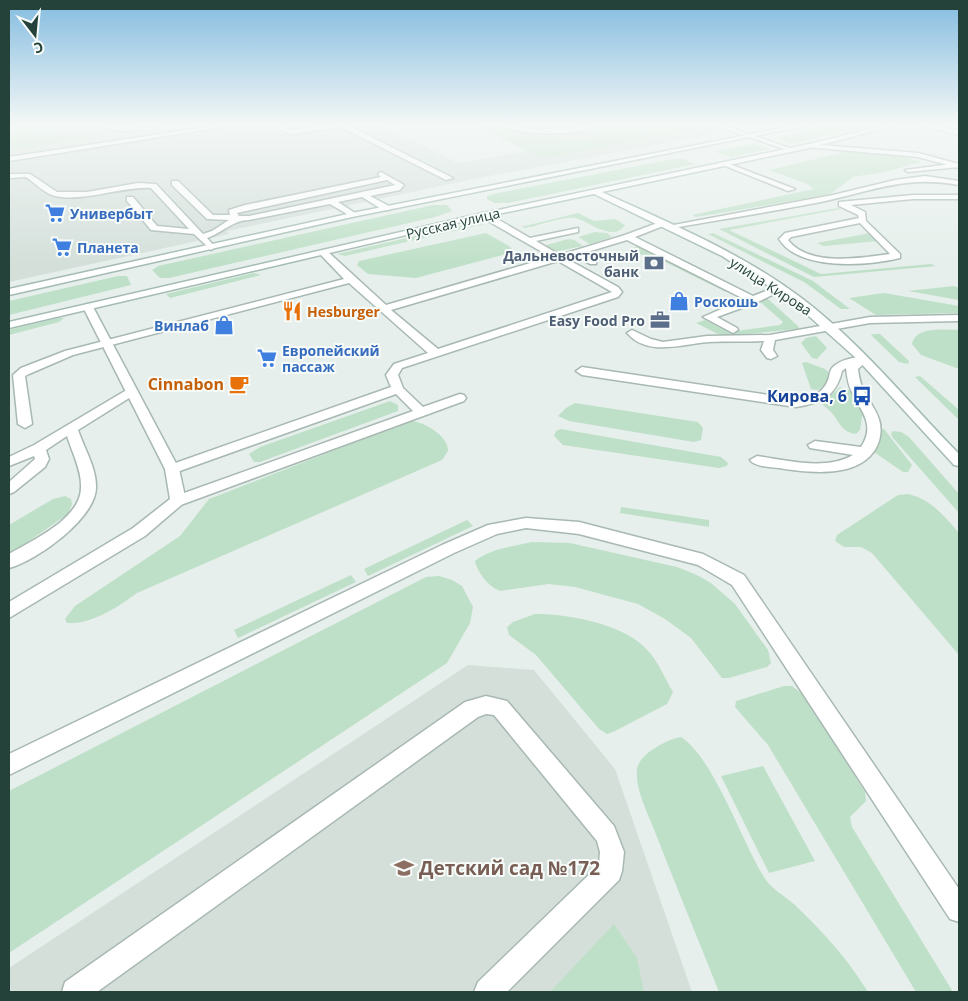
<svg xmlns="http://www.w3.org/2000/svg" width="968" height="1001" viewBox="0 0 968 1001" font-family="'Open Sans',sans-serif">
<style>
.built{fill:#d4dfda}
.green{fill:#bfe0c8}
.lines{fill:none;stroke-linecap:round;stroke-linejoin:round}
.lane-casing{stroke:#a8b8b2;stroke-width:3}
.street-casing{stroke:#a8b8b2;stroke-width:3}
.secondary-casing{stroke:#a4bbb3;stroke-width:3}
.lane{fill:#fff;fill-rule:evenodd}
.street{fill:#fff;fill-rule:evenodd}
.secondary{fill:#fff;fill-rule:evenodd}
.labels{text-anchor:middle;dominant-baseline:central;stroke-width:4;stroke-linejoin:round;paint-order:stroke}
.far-shop-label{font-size:14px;font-weight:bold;fill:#366cbe;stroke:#f7fbf9;text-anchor:start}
.far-street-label{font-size:14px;fill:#24423a;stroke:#f7fbf9}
.far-service-label{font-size:14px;font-weight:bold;fill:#4e5e75;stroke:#f7fbf9;text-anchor:end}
.far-food-label{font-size:14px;font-weight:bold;fill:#c56008;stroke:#f7fbf9;text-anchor:start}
.food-label{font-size:16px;font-weight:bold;fill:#c56008;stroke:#f7fbf9;text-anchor:end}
.transit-label{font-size:16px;font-weight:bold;fill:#164399;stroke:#f7fbf9;text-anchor:end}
.near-education-label{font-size:19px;font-weight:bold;fill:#785e54;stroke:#f7fbf9;text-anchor:start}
</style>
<rect width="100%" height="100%" fill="#e6efeb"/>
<g class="built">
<path d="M 9,124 L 126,124 L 177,130 L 213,124 L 377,124 L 458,163 L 529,151 L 476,124 L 742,124 L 717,129 L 725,132 L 474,179 L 227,231 L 229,234 L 9,282 Z"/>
<path d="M 468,665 L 534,670 L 615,769 L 692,992 L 9,992 L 9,968 Z"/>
</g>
<g class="green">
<path d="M 475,124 L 494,124 L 519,133 L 551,134 L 564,138 L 585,138 L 598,135 L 566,135 L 612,128 L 604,124 L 625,124 L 659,136 L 550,157 L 538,157 Z"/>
<path d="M 633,124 L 701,124 L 705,128 L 665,135 Z"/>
<path d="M 837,124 L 874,124 L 793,144 L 775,138 Z"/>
<path d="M 9,129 L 45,130 L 96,137 L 9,151 Z"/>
<path d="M 753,144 L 770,149 L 731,157 L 715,152 Z"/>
<path d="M 849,151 L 898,155 L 921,162 L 885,172 L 853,177 L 829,195 L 696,217 L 692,215 L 814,189 L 807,184 L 769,170 Z"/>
<path d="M 674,159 L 684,159 L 695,164 L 508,203 L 494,203 L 487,199 L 487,196 L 493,194 Z"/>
<path d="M 433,205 L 447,205 L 452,211 L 435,217 L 169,278 L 160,278 L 152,270 L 158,266 Z"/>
<path d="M 838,208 L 841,209 L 729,230 L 821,274 L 931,264 L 936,266 L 814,277 L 719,229 Z"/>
<path d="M 578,213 L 594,221 L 615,219 L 625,225 C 613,243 589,221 575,218 C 564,216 537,226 525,228 L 521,227 Z"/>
<path d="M 477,222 L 484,224 L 345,256 L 337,254 Z"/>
<path d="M 595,232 L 607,233 L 612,237 L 590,244 L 578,237 Z"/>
<path d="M 486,233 L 509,246 L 512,249 L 510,253 L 416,278 L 368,274 L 357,265 L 359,261 Z"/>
<path d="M 713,233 L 813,281 L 850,309 L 841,309 L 804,282 L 708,234 Z"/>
<path d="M 870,233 L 879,241 L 824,246 L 817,243 Z"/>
<path d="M 568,239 L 574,240 L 583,246 L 554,252 L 543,246 Z"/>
<path d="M 640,246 L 731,291 L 726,292 L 655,257 L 650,259 L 630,249 Z"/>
<path d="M 254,273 L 261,275 L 174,297 L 170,298 L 166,294 Z"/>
<path d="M 118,276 L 127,276 L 131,285 L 9,315 L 9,301 Z"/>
<path d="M 954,286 L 959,288 L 959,300 L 908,291 Z"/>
<path d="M 884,293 L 959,306 L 959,313 L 876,315 L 849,298 Z"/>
<path d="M 767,298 L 799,327 L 797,329 L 727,336 L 718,334 L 696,323 L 705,320 L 729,332 L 780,325 L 783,322 L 758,300 Z"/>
<path d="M 58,318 L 64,318 L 59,322 L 9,335 L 9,330 Z"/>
<path d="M 959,330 L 959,369 L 921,355 L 912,344 C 916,326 945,330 959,330 Z"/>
<path d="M 874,334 L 880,334 L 909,361 L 908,364 L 899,362 L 871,335 Z"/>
<path d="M 816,336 L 827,348 L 817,359 L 812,358 L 801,343 L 806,338 Z"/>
<path d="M 806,362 L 825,369 L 830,374 L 826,384 L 818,390 L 811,389 L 802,363 Z"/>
<path d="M 920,376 L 959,410 L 959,420 L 915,377 Z"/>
<path d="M 840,387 L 849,390 L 863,410 L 860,430 L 856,434 C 841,432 840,422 831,412 C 828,409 825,407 822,404 Z"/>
<path d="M 390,401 L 398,405 L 398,411 L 260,462 L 254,462 L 249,454 L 260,447 Z"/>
<path d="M 575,403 L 698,422 L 703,428 L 701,440 L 694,442 L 569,421 L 558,416 L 566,408 Z"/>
<path d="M 409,421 C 422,420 449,436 448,451 L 442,460 L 137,593 C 118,607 91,625 67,623 L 65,619 L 75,606 L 180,536 L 209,499 Z"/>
<path d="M 561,429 L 721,457 L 728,463 L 727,466 L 719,468 L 563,445 L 554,436 L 556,431 Z"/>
<path d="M 881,429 L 884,429 L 912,465 L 908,472 L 903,472 L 874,452 L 879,445 L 879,430 Z"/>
<path d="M 893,431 L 901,432 L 909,437 L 959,494 L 959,513 L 893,438 L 891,434 Z"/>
<path d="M 908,494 C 931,499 944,516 959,533 L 959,655 L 872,553 L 861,547 L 844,547 L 835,541 L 837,535 L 898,495 Z"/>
<path d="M 65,496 L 71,499 L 72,504 L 68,514 L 9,555 L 9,525 L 53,499 Z"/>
<path d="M 621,507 L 709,520 L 709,527 L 620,513 Z"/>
<path d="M 467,520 L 473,526 L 368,576 L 364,569 Z"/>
<path d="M 532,542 L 570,543 L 677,567 L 697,575 L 711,583 L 735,604 L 768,650 L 771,663 L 767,667 L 729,678 L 722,678 L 691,638 L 665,619 L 638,604 L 575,587 L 549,584 L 500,591 C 489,587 477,572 475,561 C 490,549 514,546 532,542 Z"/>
<path d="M 351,575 L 356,582 L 238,638 L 234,630 Z"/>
<path d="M 439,576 L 452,580 L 462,586 L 473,607 L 470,623 L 447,663 L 9,953 L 9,791 L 426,577 Z"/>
<path d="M 535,614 C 570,614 626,624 649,652 C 659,663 665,679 673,692 L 667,704 L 613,732 L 607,734 L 599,729 L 536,655 L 509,635 L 507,627 L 513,622 Z"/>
<path d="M 784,686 L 792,686 L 804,695 L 865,792 L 866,801 L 850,817 L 852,827 L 953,992 L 916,992 L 768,745 L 735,707 L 736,701 Z"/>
<path d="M 681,737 C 713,757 742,842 764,877 C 771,889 785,896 795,905 C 823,932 848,959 868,992 L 719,992 C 698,939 676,886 655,832 C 648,813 635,790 637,770 C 638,754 668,739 681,737 Z"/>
<path d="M 763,766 L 815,861 L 769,873 L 721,776 Z"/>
<path d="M 614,924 L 637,958 L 644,992 L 550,992 Z"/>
</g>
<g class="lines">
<defs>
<g id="lane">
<path d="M 91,124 L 149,128 L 152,130 L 120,131 Z"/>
<path d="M 226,124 L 235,125 L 9,161 L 9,157 Z"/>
<path d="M 269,124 L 277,124 L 291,130 L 345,124 L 453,178 L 446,180 L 341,127 L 290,134 Z"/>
<path d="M 500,124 L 538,130 L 599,125 C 579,136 520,137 500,124 Z"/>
<path d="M 711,124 L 720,124 L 795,150 L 790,151 Z"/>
<path d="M 916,124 L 927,124 L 959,131 L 959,135 Z"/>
<path d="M 723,163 L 727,163 L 795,189 L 788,191 L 723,165 Z"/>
<path d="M 959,163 L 959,167 L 908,172 L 905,170 Z"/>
<path d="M 381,172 L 404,185 L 400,190 L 370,196 L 389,206 L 389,210 L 383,210 L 362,197 L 338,202 L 355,213 L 356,215 L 352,217 L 330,204 L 249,220 C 233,220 222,233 207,238 L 215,247 L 211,250 L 194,234 L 151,230 L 127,201 L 127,197 L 133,197 L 157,226 L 189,229 L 151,188 C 122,186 79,204 52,195 C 43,192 35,183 26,177 L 9,178 L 9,174 L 30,174 L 57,192 L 87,192 L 138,183 L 156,184 L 203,234 L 212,231 L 229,220 L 207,219 L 172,185 L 172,181 L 178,181 L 213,215 L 230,215 L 229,210 L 245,205 L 381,177 L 378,174 ZM 387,180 L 395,185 L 249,216 L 239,216 L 237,213 Z"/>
<path d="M 925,176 L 959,181 L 959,185 C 905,175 873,191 821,202 C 770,212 718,220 667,229 L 663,227 L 833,195 L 895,180 Z"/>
<path d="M 913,195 L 959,195 L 959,199 L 913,199 L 851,205 L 865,212 L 866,221 L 900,254 L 900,258 C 867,266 799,271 779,239 L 785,233 L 859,218 L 858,215 L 839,206 L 839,202 ZM 860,223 L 890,254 C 860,258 809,267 788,240 L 791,237 Z"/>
<path d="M 481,213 L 487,213 L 530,238 L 578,228 L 578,232 L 536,241 L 560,255 L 625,235 L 660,222 L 664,224 L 663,226 L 635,237 L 753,296 L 781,285 L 786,288 L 758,302 L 717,317 L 737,328 L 738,330 L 733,333 L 703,317 L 744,299 L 627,240 L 584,253 L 596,260 L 596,264 L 590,264 L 576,256 L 567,259 L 618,287 L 622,292 L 618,297 L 402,368 L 398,375 L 403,388 L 423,407 L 460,394 L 464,395 L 466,398 L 464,401 L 178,506 L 173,505 L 170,501 L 173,497 L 413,411 L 396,394 L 177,472 L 167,472 L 165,469 L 167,466 L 391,387 L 386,375 L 394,364 L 428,353 L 349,283 L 73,355 L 29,374 L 25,376 L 32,424 L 25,428 L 18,424 L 13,375 L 21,368 L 65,351 L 344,279 L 321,255 L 321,251 L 327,251 L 386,305 L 551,257 L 481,217 ZM 558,261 L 612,292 L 438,349 L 391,310 Z"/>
<path d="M 959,315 L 959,321 L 870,323 L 775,340 L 773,350 L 777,356 L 771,359 L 767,358 L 761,350 L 764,341 C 745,342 727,341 709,342 C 681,344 648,357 627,333 L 632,330 L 651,339 L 663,342 L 707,336 L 770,335 L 870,317 Z"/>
<path d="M 863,356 L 869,359 L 858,369 C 859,376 860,384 864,391 C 873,409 885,419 879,441 C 866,480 810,473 779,468 C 771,467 755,467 750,460 L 757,456 C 787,460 825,471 853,455 L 810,448 L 808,445 L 815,441 L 861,447 C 876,424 861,412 852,392 C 848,385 847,376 846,368 L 842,371 C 836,397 821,403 796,407 L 582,375 L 576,371 L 582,367 L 796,399 C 812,397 824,394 829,377 C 830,373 830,369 834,366 C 842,359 853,358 863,356 Z"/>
<path d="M 130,388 L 136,392 L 134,395 L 78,430 C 84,448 97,469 96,488 C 95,519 36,561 9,568 L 9,554 C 33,540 83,518 81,485 C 81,469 72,452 67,436 L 46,450 L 49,459 L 45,467 L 14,492 L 9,494 L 9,482 L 35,459 L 34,456 L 9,466 L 9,457 L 34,445 Z"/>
<path d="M 526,518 L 579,522 L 703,554 L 744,575 L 959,889 L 959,922 L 950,919 L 732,585 L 698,565 L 579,534 L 526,528 L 497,534 L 454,553 L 9,775 L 9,754 L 442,545 L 488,525 Z"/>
<path d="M 486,696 L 507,701 L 614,826 L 624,852 L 622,871 L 619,880 L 507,992 L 474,992 L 478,982 L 599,865 L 600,852 L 597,841 L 494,715 L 486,714 L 478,717 L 97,992 L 62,992 L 65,982 L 465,702 Z"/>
</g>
<g id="street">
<path d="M 809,144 L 918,153 L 959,164 L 959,168 L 918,157 L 807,147 Z"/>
<path d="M 88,304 L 93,307 L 179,469 L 186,501 L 145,536 L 9,618 L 9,602 L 133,528 L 170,499 L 165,469 L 83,307 Z"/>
</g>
<g id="secondary">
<path d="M 802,124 L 814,124 L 352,217 L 9,295 L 9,289 L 352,213 Z"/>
<path d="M 890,124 L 901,124 L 809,148 L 602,192 C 669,223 740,252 800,297 C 860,342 907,401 959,454 L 959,466 L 954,465 L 857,359 L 792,301 L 722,256 L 594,194 L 479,218 L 9,328 L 9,322 L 479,214 L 809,144 Z"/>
</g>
</defs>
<use href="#lane" class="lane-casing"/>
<use href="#street" class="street-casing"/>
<use href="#secondary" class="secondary-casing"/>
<use href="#lane" class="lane"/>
<use href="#street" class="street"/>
<use href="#secondary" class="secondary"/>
</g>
<linearGradient id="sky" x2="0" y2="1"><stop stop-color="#84bce0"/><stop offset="0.47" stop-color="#f4f8f6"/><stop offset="1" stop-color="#f4f8f6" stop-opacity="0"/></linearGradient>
<rect width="968" height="264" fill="url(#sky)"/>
<defs>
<symbol id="supermarket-bare" viewBox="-9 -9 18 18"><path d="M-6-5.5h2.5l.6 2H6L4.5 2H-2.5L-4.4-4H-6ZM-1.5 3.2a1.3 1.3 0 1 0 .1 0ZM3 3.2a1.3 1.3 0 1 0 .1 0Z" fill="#3f7fe0" stroke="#f7fbf9" stroke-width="2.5" paint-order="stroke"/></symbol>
<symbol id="bank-bare" viewBox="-9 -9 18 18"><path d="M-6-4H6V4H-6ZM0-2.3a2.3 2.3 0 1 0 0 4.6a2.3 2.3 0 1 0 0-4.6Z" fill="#5c6f8a" stroke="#f7fbf9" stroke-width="2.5" paint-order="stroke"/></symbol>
<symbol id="shop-bare" viewBox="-9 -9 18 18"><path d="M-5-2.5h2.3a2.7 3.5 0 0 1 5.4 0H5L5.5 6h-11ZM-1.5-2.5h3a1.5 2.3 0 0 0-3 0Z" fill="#3f7fe0" stroke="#f7fbf9" stroke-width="2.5" paint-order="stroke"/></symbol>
<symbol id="restaurant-bare" viewBox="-9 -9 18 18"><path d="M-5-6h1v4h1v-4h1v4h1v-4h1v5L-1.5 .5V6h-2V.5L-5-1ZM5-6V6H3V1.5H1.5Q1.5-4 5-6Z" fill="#e8710a" stroke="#f7fbf9" stroke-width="2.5" paint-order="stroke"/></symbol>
<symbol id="office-bare" viewBox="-9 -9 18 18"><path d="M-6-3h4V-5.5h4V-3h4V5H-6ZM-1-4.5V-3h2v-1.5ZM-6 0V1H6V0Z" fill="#5c6f8a" stroke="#f7fbf9" stroke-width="2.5" paint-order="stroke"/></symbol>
<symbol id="cafe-bare" viewBox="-9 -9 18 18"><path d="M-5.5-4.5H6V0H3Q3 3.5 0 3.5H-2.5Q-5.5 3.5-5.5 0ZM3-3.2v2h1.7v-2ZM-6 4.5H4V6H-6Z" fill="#e8710a" stroke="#f7fbf9" stroke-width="2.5" paint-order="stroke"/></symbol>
<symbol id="bus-bare" viewBox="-9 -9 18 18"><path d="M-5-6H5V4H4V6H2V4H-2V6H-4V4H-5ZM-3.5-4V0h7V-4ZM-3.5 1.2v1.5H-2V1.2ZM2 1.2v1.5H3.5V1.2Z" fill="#1a4fb4" stroke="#f7fbf9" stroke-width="2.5" paint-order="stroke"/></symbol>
<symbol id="school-bare" viewBox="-9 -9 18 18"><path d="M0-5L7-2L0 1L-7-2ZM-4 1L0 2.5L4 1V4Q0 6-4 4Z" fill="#8d6e63" stroke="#f7fbf9" stroke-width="2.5" paint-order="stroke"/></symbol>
</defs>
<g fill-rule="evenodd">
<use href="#supermarket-bare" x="41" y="199" width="28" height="28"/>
<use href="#supermarket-bare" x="48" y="233" width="28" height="28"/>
<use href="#bank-bare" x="640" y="249" width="28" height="28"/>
<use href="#shop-bare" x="665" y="287" width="28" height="28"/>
<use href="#restaurant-bare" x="278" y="297" width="28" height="28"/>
<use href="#office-bare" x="646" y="306" width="28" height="28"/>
<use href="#shop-bare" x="210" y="311" width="28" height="28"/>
<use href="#supermarket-bare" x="253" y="344" width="28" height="28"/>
<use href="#cafe-bare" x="225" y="370" width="28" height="28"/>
<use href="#bus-bare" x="848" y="382" width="28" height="28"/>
<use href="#school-bare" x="390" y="854" width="28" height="28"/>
</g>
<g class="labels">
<g class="far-shop-label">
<text x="70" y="213">Универбыт</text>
<text x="77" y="247">Планета</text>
<text x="694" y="301">Роскошь</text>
<text x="209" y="325" text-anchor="end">Винлаб</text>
<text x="282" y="350">Европейский<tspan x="282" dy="16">пассаж</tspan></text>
</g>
<g class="far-street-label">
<text transform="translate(453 223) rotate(-13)">Русская улица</text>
<text transform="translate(771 286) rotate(33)">улица Кирова</text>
</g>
<g class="far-service-label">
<text x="639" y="255">Дальневосточный<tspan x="639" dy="16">банк</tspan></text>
<text x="645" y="320">Easy Food Pro</text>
</g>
<g class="far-food-label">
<text x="307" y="311">Hesburger</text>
</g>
<g class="food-label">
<text x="224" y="384">Cinnabon</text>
</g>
<g class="transit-label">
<text x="847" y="396">Кирова, 6</text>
</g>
<g class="near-education-label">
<text x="419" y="868">Детский сад №172</text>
</g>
</g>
<rect width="968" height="1001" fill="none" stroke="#24423a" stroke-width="20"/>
<g transform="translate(35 35) rotate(164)" stroke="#f7fbf9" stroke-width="4" paint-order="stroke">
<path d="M0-4L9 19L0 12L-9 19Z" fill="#24423a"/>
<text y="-8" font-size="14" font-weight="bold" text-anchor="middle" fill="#24423a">С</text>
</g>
</svg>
